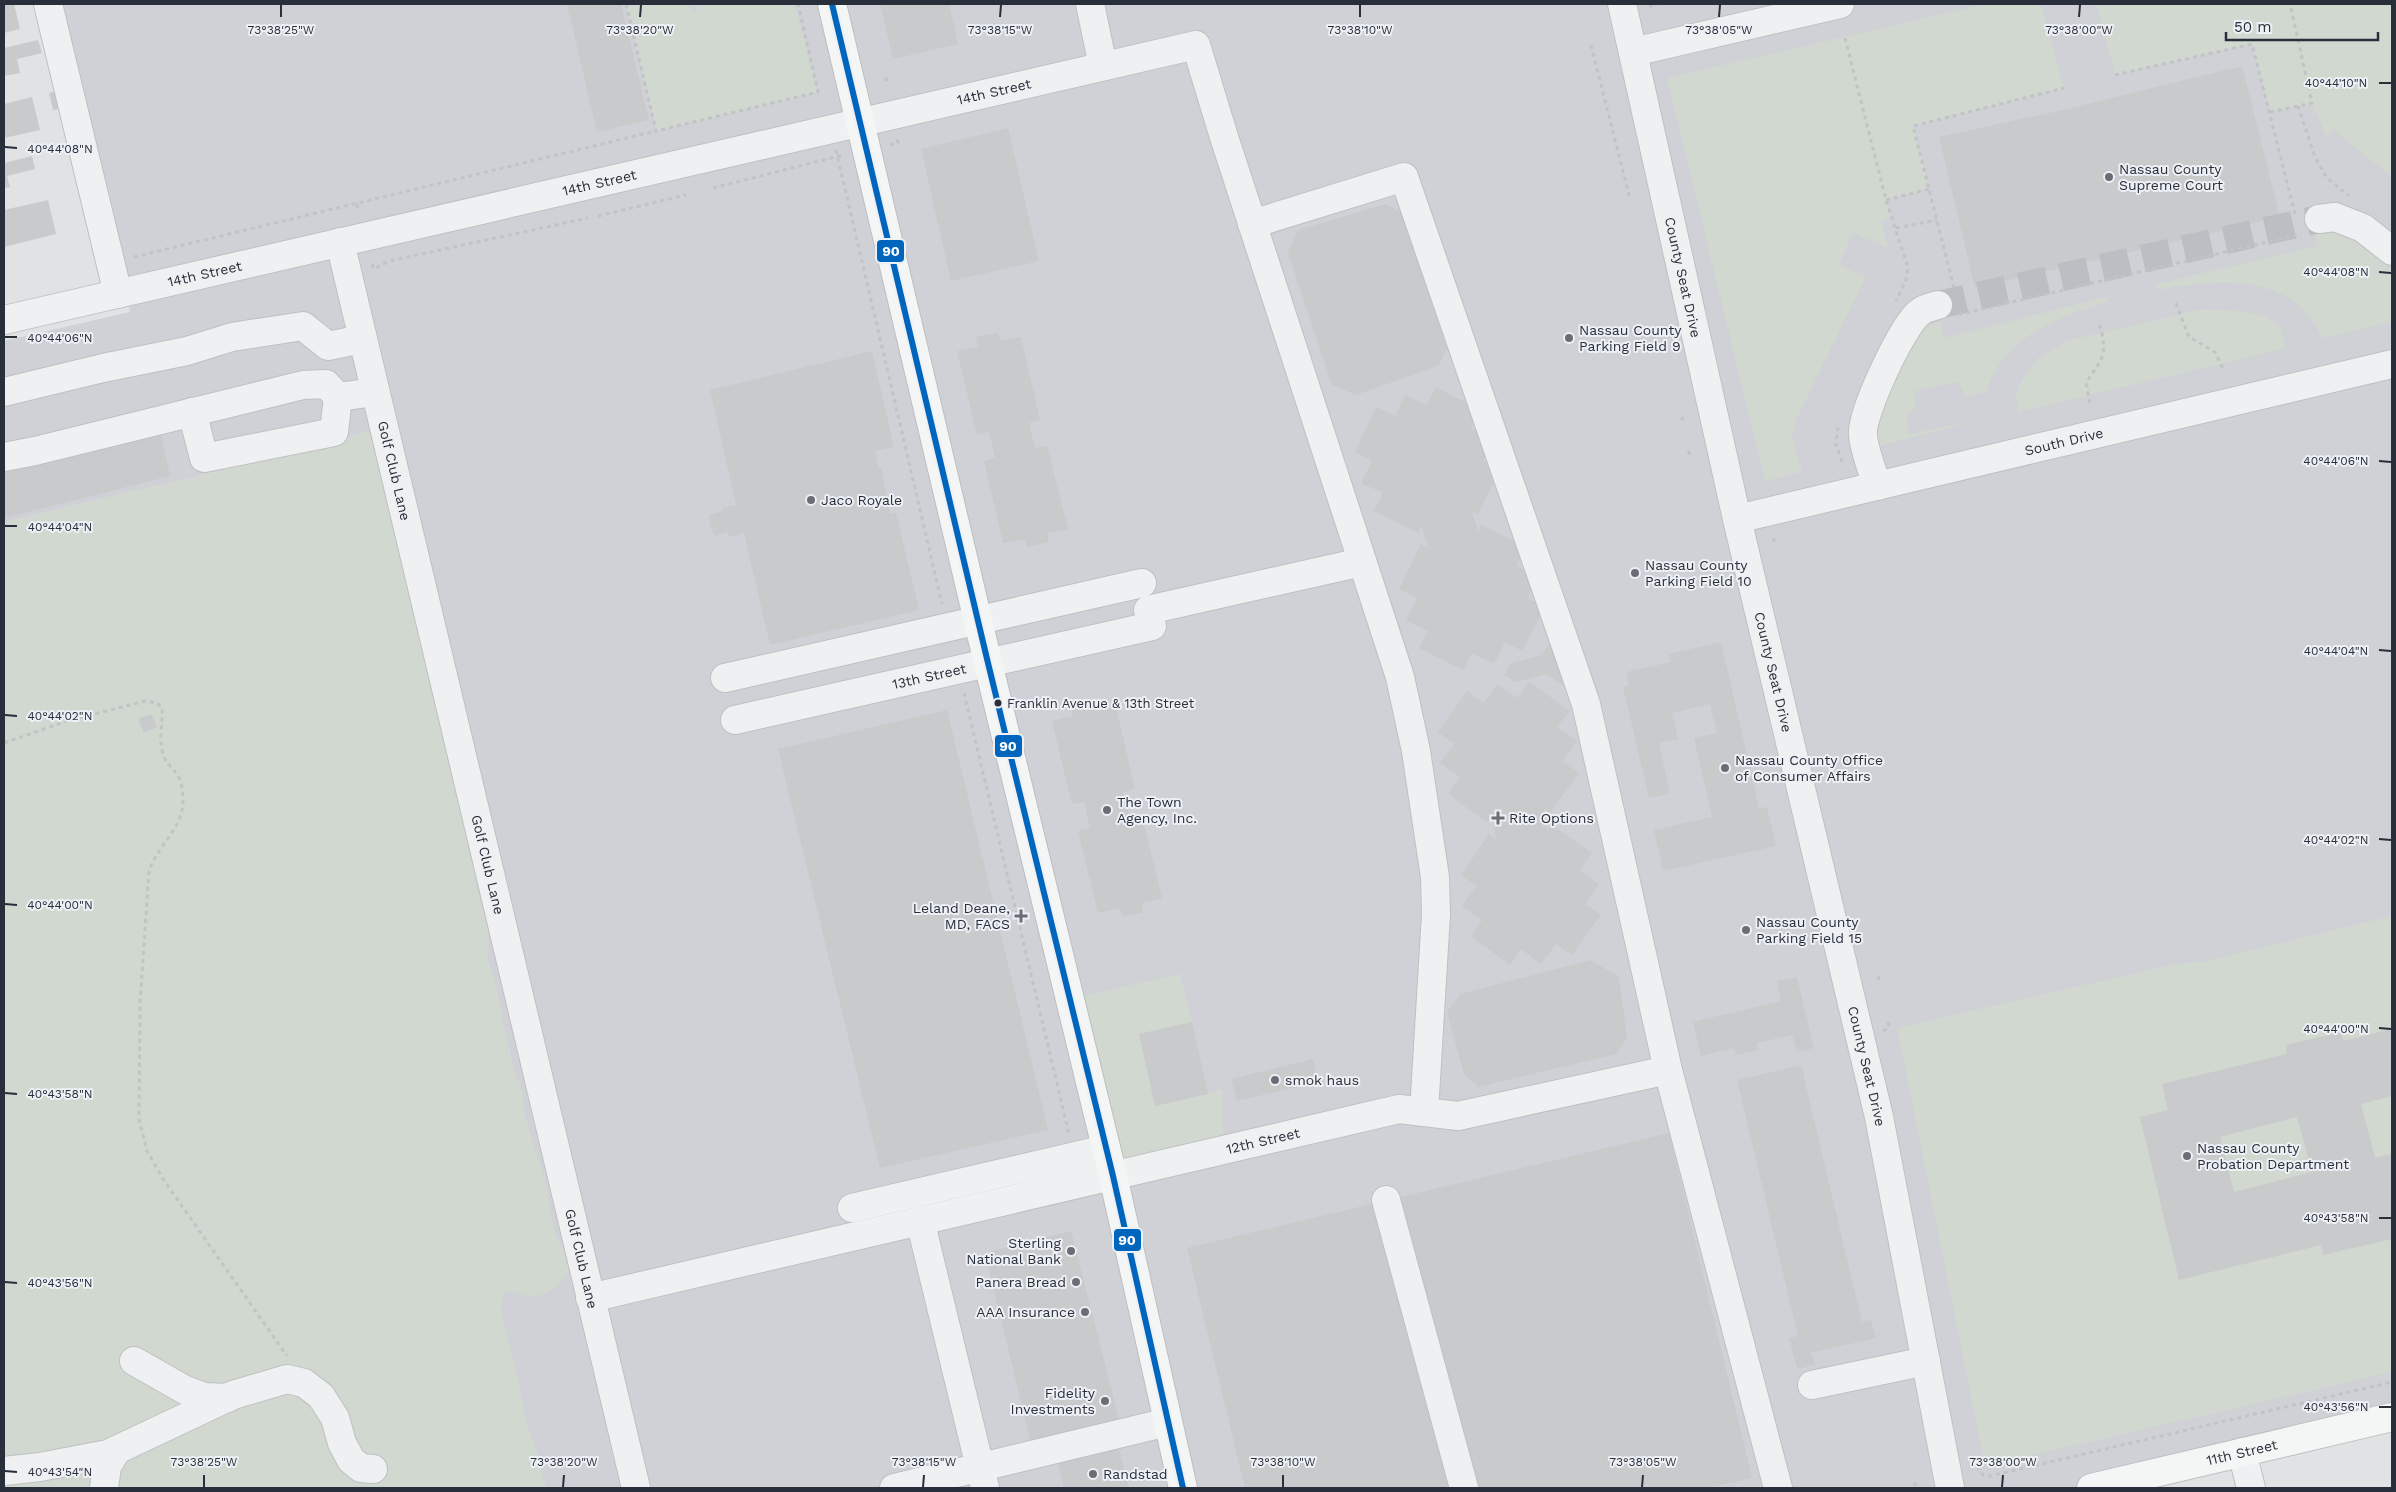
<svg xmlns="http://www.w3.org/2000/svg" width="2396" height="1492" viewBox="0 0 2396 1492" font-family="'Work Sans',sans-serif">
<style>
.built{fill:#cfd1d7}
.green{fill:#d0d8d0}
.building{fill:#c8cacc;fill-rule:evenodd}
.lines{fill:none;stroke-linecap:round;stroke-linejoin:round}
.minor-tunnel{stroke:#bbbec2;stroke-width:28;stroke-dasharray:28 14;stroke-linecap:butt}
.minor-casing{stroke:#bec0c2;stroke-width:30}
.major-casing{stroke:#bdbec1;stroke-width:30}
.path{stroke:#c2c3c7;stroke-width:3;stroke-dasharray:4 4;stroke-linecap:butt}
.minor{stroke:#eff0f2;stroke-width:28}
.major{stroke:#f4f5f5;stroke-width:28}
.bus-1-casing{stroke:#edf0f4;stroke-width:10}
.bus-1{stroke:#0065bd;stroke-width:6}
.ticks{fill:none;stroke:#292e3b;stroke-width:2}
.poi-dot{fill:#696d76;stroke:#edf0f4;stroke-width:2}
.bus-dot{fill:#292e3b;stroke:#edf0f4;stroke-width:2}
.labels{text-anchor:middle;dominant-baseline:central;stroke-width:4;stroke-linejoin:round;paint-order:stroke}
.bus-label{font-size:13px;fill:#292e3b;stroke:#edf0f4;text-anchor:start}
.street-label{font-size:14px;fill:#292e3b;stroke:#edf0f4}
.poi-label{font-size:14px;fill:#292e3b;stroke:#edf0f4;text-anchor:start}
.ticks-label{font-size:12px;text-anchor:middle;fill:#292e3b;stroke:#edf0f4;stroke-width:4;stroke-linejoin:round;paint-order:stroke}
.line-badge{stroke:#edf0f4;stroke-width:2}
.badge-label{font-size:14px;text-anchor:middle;font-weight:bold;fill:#fff}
</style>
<rect width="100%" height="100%" fill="#e0e2e4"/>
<path class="built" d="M 54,4 L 2392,4 L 2392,1417 L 2091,1488 L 536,1488 L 490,1281 L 559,1267 L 367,436 L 4,522 L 4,341 L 130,312 Z"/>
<g class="green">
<path d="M 626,4 L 688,4 L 692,11 L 697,10 L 698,4 L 795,4 L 818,92 L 656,131 Z"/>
<path d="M 1986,4 L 2041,4 L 2064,88 L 1914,126 L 1929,189 L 1886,200 L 1892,218 L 1881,221 L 1888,248 L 1853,233 L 1839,265 L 1866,277 L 1797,418 L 1792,435 L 1802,472 L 1765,481 L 1667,78 Z"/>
<path d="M 2097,4 L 2392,4 L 2392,177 L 2333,130 L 2327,137 L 2312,104 L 2270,112 L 2252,44 L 2115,75 Z"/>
<path d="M 2338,228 L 2392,270 L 2392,322 L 2322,338 C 2293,271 2217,279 2157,290 L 2156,284 L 2318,246 L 2313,229 Z"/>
<path d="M 2106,297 L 2108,302 C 2055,318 2006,335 1986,392 L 1966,397 L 1958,382 L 1914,391 L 1915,408 L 1907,413 L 1908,434 L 1983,419 L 1876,447 L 1874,430 L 1883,406 L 1912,345 L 1921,329 L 1940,321 L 1944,338 Z"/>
<path d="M 2202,309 C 2221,310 2266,310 2278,325 C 2283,331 2284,341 2287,348 L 2018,412 L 2016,394 L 2022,379 L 2038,358 L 2066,341 Z"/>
<path d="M 365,431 L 373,433 L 413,586 L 437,713 L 457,785 L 476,884 L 488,928 L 488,959 L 498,992 L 510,1058 L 522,1091 L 524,1113 L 545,1179 L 554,1230 L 570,1264 C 568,1282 547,1297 530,1296 C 522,1296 515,1291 507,1291 L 504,1293 L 501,1301 L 502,1317 L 518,1378 L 526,1422 L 538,1454 L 546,1488 L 4,1488 L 4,522 L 324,446 Z"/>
<path d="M 2392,916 L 2392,1372 L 1985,1466 L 1897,1028 L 2175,964 L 2206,961 Z"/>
<path d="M 1180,974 L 1192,1022 L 1139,1035 L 1158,1105 L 1222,1089 L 1224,1150 L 1113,1176 L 1070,999 Z"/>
</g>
<g class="building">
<path d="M 4,4 L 14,4 L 20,29 L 4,33 Z"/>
<path d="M 567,4 L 621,4 L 649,120 L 597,132 Z"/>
<path d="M 880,4 L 949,4 L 958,44 L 893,59 Z"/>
<path d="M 38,40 L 42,53 L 17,59 L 20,73 L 4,76 L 4,48 Z"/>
<path d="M 2242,66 L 2280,217 L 1975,288 L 1939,137 L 2067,109 Z"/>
<path d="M 61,90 L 66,108 L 53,110 L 49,93 Z"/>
<path d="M 32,97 L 40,130 L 4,138 L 4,104 Z"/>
<path d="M 1008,128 L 1039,261 L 951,281 L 921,149 Z"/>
<path d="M 32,156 L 35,169 L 7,176 L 10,187 L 4,188 L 4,163 Z"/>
<path d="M 48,200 L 56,234 L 4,247 L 4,210 Z"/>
<path d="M 1386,204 L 1402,213 L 1447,349 L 1438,366 L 1356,395 L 1332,385 L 1288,253 L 1298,230 Z"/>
<path d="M 998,332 L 1000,341 L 1021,337 L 1040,420 L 1029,423 L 1035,448 L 1047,446 L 1068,529 L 1047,533 L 1049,542 L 1027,547 L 1025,539 L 1003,543 L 984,461 L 995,458 L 989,432 L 977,435 L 957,351 L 978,347 L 976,337 Z"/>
<path d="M 872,351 L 894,447 L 875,451 L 879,468 L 881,467 L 890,514 L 896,513 L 919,610 L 770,645 L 744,533 L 729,537 L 728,532 L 715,536 L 710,526 L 709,515 L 723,511 L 722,508 L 736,505 L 710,390 Z"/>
<path d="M 1436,387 L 1480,410 L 1471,428 L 1493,439 L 1483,461 L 1500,470 L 1478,514 L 1472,511 L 1478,532 L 1481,525 L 1526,547 L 1517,566 L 1538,576 L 1527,598 L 1545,607 L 1522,651 L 1505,642 L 1494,664 L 1472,653 L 1463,670 L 1419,648 L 1428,631 L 1406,620 L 1417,598 L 1399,589 L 1421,544 L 1429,548 L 1421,525 L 1418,533 L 1374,511 L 1383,493 L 1361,483 L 1372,461 L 1355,452 L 1376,407 L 1395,416 L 1405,395 L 1427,405 Z"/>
<path d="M 159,424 L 170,476 L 4,518 L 4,460 Z"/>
<path d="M 1553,638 L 1570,675 L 1564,686 L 1546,674 L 1515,682 L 1504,675 L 1511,663 L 1542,655 Z"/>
<path d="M 1721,642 L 1759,808 L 1767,807 L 1776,846 L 1663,871 L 1654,830 L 1712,817 L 1694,738 L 1717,733 L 1710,704 L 1672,713 L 1678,739 L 1659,743 L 1670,793 L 1649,798 L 1623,687 L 1629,686 L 1626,672 L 1671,662 L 1669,654 Z"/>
<path d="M 1529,681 L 1569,711 L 1557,727 L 1577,741 L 1563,761 L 1579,773 L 1550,813 L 1544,809 L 1547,830 L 1551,824 L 1592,853 L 1580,870 L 1599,884 L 1585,904 L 1601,915 L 1572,955 L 1556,944 L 1541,964 L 1521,949 L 1510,965 L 1471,936 L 1482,920 L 1462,906 L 1477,886 L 1461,875 L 1489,834 L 1496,839 L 1492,815 L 1488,823 L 1448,794 L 1460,777 L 1440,763 L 1454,744 L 1438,732 L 1467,691 L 1484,703 L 1497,684 L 1518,698 Z"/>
<path d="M 1093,702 L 1095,711 L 1116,707 L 1135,789 L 1123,792 L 1130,818 L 1142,816 L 1162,898 L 1142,903 L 1143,912 L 1122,917 L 1120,908 L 1098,913 L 1078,831 L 1090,828 L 1084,802 L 1072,804 L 1052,721 L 1073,716 L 1071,707 Z"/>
<path d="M 947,710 L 1048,1130 L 880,1168 L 778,749 Z"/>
<path d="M 151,714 L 157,727 L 144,733 L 138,719 Z"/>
<path d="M 1591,960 L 1619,977 L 1627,1038 L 1616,1054 L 1478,1087 L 1464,1074 L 1447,1012 L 1460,994 Z"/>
<path d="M 1797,977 L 1814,1048 L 1797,1052 L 1792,1035 L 1757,1043 L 1759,1050 L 1736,1055 L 1734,1048 L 1701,1056 L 1693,1022 L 1781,1001 L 1777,981 Z"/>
<path d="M 1192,1022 L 1208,1094 L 1155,1106 L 1139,1034 Z"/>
<path d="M 2392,1029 L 2392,1096 L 2361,1104 L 2375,1158 L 2392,1154 L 2392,1228 L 2390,1229 L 2392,1239 L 2323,1255 L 2321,1245 L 2179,1280 L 2140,1117 L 2168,1110 L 2162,1084 L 2287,1054 L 2286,1045 L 2341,1032 L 2343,1041 ZM 2297,1117 L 2312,1172 L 2234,1192 L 2220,1137 Z"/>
<path d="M 1313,1059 L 1318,1082 L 1237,1101 L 1231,1079 Z"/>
<path d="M 1801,1065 L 1862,1322 L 1871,1320 L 1876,1338 L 1810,1353 L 1816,1365 L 1797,1369 L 1789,1338 L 1798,1336 L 1737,1080 Z"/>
<path d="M 1669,1133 L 1752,1478 L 1709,1488 L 1245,1488 L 1187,1248 Z"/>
<path d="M 1071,1231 L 1121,1427 L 1032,1448 L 985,1253 Z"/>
<path d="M 1118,1445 L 1129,1488 L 1064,1488 L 1057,1460 Z"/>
</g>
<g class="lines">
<path class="minor-tunnel" d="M 1938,305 L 2319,219"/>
<defs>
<g id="minor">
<path d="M 48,4 L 118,294"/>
<path d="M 1090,4 L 1103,66"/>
<path id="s1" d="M 1622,4 L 1737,519 L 1879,1117 L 1950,1488"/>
<path d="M 1633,52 L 1840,4"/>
<path d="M 2319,219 L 2335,217 L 2363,228 L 2392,251"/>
<path d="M 1252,224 L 1404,177 L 1586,704 L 1668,1070 L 1778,1488"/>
<path id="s2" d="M 340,242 L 636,1488"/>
<path id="s3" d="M 4,320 L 1196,45 L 1224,137 L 1400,677 L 1416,751 L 1435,877 L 1436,914 L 1424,1112"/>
<path d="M 4,392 L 103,368 L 187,351 L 232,337 L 303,326 L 328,346 L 362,339"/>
<path d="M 192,412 L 204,458 L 334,432 L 338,397"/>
<path d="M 4,457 L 35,451 L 303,385 L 326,384 L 338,397 L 375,392"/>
<path d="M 1877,486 C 1873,472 1863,447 1863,434 C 1861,414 1903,324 1920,312 C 1924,308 1932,307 1938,305"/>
<path id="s4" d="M 1737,519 L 2392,364"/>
<path d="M 1148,610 L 1362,562"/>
<path d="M 725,678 L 1142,583"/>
<path id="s5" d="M 735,720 L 1152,626"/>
<path d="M 1386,1200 L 1464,1488"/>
<path d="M 852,1208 L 1106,1149"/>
<path d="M 920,1220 L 985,1488"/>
<path id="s6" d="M 590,1298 L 1399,1109 L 1458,1116 L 1668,1070"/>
<path d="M 134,1361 L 185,1390 L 204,1397 L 228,1398"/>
<path d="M 1812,1385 L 1926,1361"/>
<path d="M 2242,1452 L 2251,1488"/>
<path d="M 4,1471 L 40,1467 L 108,1454 L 233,1395 L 287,1379 L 304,1383 L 321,1396 L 335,1418 L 342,1443 L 351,1460 L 361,1468 L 373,1469"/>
<path d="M 104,1488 L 107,1466 L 117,1450"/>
<path d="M 894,1488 L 1168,1422"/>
</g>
<g id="major">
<path d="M 832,4 L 988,663 L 1113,1176 L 1183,1488"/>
<path id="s7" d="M 2091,1488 L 2392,1417"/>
</g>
</defs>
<use href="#minor" class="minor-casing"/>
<use href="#major" class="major-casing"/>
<g class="path">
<path d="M 626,4 L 656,131 L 818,92 L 798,4"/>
<path d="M 1649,6 L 1659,4"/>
<path d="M 1845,38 L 1886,200 L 1908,267 L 1906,280 L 1896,301"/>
<path d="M 1591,45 L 1630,199"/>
<path d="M 2115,75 L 2252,44 L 2295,214"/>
<path d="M 886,77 L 887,84"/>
<path d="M 2298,106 L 2315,157 L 2326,177 L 2349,196"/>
<path d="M 2270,112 L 2312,103 L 2290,4"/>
<path d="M 890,145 L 898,143 L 897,138"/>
<path d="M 836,150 L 942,604"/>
<path d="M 713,188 L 843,155"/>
<path d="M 1886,200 L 1929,189"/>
<path d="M 357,204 L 358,210"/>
<path d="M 598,216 L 686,195"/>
<path d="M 1896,228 L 1937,220"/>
<path d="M 134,257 L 656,131"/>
<path d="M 372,264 L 374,269 L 389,261 L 588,218"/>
<path d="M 1954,288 L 1913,126 L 2064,88"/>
<path d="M 2176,303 L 2189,337 L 2215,352 L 2224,371"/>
<path d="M 1960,311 L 1961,314 L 2301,234"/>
<path d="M 2090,403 L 2086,383 C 2104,356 2108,355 2099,322"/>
<path d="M 1682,417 L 1683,420"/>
<path d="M 1838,427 L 1836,444 L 1842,462"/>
<path d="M 1688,451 L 1691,456"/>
<path d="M 1774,538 L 1774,545"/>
<path d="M 964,693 L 1069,1134"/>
<path d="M 4,743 L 64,722 L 145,701 L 157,703 L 162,708 C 163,722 159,736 162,750 C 164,762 172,767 178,776 C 183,784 184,802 182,810 C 177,833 156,849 149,871 L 140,1004 L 139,1119 L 147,1151 L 163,1179 L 287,1356"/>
<path d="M 1878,976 L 1880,983"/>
<path d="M 1883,1031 L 1889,1027 L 1888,1022"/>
<path d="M 1969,1466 L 1977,1466 L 1983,1475 L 1990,1476 L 2392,1382"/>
<path d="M 1913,1485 L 1919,1483"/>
</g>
<use href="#minor" class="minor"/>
<use href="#major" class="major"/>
<defs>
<path id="bus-1" d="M 832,4 L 988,663 L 1113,1176 L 1183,1488"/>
</defs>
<use href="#bus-1" class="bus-1-casing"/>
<use href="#bus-1" class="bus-1"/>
</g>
<path class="ticks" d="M 281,17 L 281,5M 640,17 L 641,5M 1000,17 L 1001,5M 1360,17 L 1360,5M 1719,17 L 1720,5M 2079,17 L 2080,5M 2379,83 L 2391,83M 5,147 L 17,148M 2379,272 L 2391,273M 5,337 L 17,337M 2379,461 L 2391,462M 5,526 L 17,526M 2379,650 L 2391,651M 5,715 L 17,716M 2379,839 L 2391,840M 5,904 L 17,905M 2379,1028 L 2391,1029M 5,1093 L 17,1094M 2379,1218 L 2391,1218M 5,1282 L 17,1283M 2379,1407 L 2391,1407M 5,1471 L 17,1472M 204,1487 L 204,1475M 563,1487 L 564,1475M 923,1487 L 924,1475M 1283,1487 L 1283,1475M 1642,1487 L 1643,1475M 2002,1487 L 2003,1475"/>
<g class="poi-dot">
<circle cx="2109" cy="177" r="5"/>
<circle cx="1569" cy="338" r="5"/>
<circle cx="811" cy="500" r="5"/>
<circle cx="1635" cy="573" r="5"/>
<circle cx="1725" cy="768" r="5"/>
<circle cx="1107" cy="810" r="5"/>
<path d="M1495.5 810.5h5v5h5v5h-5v5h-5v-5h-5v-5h5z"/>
<path d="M1018.5 908.5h5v5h5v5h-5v5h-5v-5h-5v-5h5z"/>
<circle cx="1746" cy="930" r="5"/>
<circle cx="1275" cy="1080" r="5"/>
<circle cx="2187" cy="1156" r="5"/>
<circle cx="1071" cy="1251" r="5"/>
<circle cx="1076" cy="1282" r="5"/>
<circle cx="1085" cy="1312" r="5"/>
<circle cx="1105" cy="1401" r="5"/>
<circle cx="1093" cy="1474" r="5"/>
</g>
<circle class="bus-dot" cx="998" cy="703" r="4.5"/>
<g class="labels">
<g class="bus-label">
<text x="1007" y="703">Franklin Avenue &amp; 13th Street</text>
</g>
<g class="street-label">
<text stroke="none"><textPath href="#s3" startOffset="1016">14th Street</textPath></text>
<text stroke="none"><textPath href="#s3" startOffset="611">14th Street</textPath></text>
<text stroke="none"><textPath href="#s3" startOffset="206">14th Street</textPath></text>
<text stroke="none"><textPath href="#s1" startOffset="280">County Seat Drive</textPath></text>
<text stroke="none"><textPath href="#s4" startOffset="336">South Drive</textPath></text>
<text stroke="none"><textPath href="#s2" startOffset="235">Golf Club Lane</textPath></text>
<text stroke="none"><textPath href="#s1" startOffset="685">County Seat Drive</textPath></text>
<text stroke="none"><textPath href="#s5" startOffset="199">13th Street</textPath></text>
<text stroke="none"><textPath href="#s2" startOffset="640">Golf Club Lane</textPath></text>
<text stroke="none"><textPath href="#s1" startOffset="1090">County Seat Drive</textPath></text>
<text stroke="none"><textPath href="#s6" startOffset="691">12th Street</textPath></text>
<text stroke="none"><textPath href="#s2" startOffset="1045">Golf Club Lane</textPath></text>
<text stroke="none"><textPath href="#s7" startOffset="155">11th Street</textPath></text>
</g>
<g class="poi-label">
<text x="2119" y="169">Nassau County<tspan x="2119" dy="16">Supreme Court</tspan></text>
<text x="1579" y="330">Nassau County<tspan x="1579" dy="16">Parking Field 9</tspan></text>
<text x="821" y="500">Jaco Royale</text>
<text x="1645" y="565">Nassau County<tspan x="1645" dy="16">Parking Field 10</tspan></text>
<text x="1735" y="760">Nassau County Office<tspan x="1735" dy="16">of Consumer Affairs</tspan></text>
<text x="1117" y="802">The Town<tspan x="1117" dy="16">Agency, Inc.</tspan></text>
<text x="1509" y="818">Rite Options</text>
<text x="1010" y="908" text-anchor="end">Leland Deane,<tspan x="1010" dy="16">MD, FACS</tspan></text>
<text x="1756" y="922">Nassau County<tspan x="1756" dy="16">Parking Field 15</tspan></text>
<text x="1285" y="1080">smok haus</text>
<text x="2197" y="1148">Nassau County<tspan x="2197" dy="16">Probation Department</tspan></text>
<text x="1061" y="1243" text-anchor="end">Sterling<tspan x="1061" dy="16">National Bank</tspan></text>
<text x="1066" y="1282" text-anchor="end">Panera Bread</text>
<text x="1075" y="1312" text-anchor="end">AAA Insurance</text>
<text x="1095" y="1393" text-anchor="end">Fidelity<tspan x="1095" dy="16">Investments</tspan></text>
<text x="1103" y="1474">Randstad</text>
</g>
</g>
<g class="ticks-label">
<text x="281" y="34">73°38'25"W</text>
<text x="640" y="34">73°38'20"W</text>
<text x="1000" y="34">73°38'15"W</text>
<text x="1360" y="34">73°38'10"W</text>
<text x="1719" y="34">73°38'05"W</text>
<text x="2079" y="34">73°38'00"W</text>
<text x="2336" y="87">40°44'10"N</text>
<text x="60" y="153">40°44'08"N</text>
<text x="2336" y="276">40°44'08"N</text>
<text x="60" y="342">40°44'06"N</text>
<text x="2336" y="465">40°44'06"N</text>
<text x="60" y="531">40°44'04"N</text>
<text x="2336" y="655">40°44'04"N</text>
<text x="60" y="720">40°44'02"N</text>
<text x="2336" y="844">40°44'02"N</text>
<text x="60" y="909">40°44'00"N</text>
<text x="2336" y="1033">40°44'00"N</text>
<text x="60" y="1098">40°43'58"N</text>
<text x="2336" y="1222">40°43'58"N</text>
<text x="60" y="1287">40°43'56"N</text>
<text x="2336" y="1411">40°43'56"N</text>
<text x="204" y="1466">73°38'25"W</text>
<text x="564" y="1466">73°38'20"W</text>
<text x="924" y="1466">73°38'15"W</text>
<text x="1283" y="1466">73°38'10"W</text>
<text x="1643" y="1466">73°38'05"W</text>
<text x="2003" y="1466">73°38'00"W</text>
<text x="60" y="1476">40°43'54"N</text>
</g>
<g class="line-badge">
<rect x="876" y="239" width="29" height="24" rx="5" fill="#0065bd"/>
<rect x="994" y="734" width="29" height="24" rx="5" fill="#0065bd"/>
<rect x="1113" y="1228" width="29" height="24" rx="5" fill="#0065bd"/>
</g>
<g class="badge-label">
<text x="891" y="256">90</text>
<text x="1008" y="751">90</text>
<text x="1127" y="1245">90</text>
</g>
<rect width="2396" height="1492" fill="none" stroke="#292e3b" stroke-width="10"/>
<path d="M2226 32v8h152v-8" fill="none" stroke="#292e3b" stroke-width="2.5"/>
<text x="2234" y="32" font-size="15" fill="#292e3b" stroke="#edf0f4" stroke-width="4" paint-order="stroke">50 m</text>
</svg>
